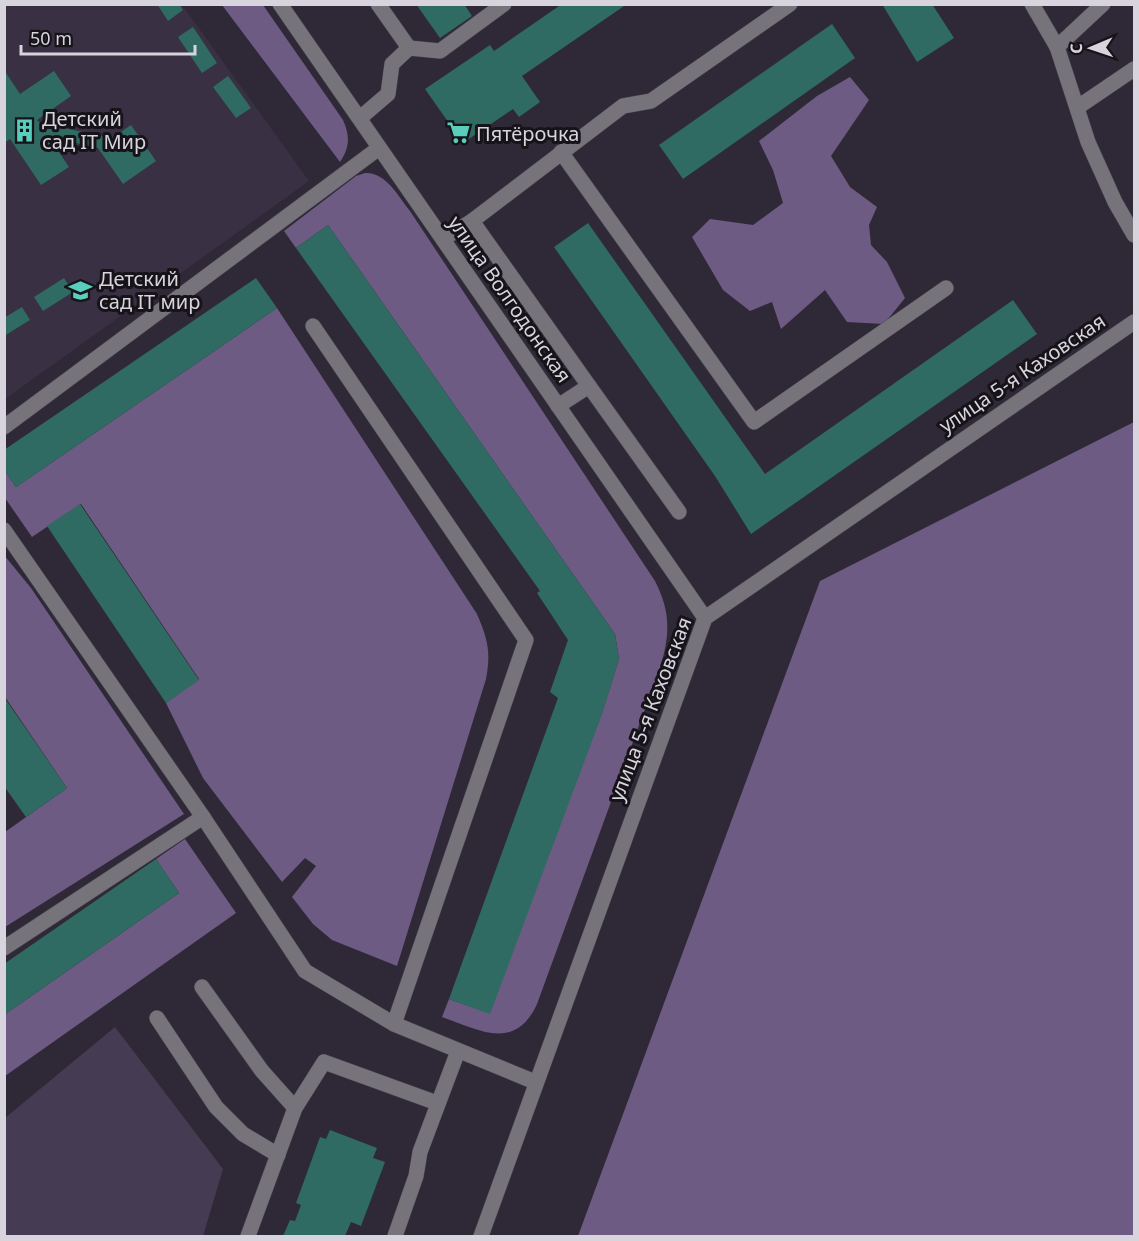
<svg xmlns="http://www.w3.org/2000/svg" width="1139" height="1241" viewBox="0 0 1139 1241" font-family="'Noto Sans',sans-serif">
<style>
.built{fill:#393043}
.green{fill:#453b52}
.forest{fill:#6d5b83}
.building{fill:#2f6b62}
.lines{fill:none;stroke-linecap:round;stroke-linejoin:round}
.minor-casing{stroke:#4a4452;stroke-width:16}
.minor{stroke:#76737a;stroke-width:15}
.labels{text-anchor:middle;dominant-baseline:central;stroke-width:6;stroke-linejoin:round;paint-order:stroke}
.poi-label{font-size:20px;fill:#d8d4dd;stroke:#161319;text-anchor:start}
.street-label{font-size:20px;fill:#d8d4dd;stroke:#161319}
</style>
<rect width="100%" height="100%" fill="#2f2937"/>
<path class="built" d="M 5,5 L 182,5 L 309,181 L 5,399 Z"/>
<path class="green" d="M 115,1027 L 223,1169 L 203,1236 L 5,1236 L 5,1118 Z"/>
<g class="forest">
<path d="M 222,5 L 263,5 L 343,120 C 350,136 350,147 340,162 Z"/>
<path d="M 850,77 L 869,100 L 831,156 L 850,187 L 877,207 L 869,225 L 871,245 L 887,262 L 905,298 L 884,324 L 847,322 L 825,290 L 781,329 L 772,302 L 750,311 L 723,290 L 692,237 L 710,219 L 753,225 L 783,203 L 773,170 L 759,141 L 817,96 Z"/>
<path d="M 365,173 C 386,172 398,196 410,211 L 655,581 C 671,612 670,635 660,668 L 537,1004 C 515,1052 479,1030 442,1017 L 449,999 L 489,1013 L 602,713 L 619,659 L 615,634 L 328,225 L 296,248 L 284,231 L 356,176 Z"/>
<path d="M 277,308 L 477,614 C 488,640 491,652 486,679 L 397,966 L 332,940 L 313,924 L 292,897 L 316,866 L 305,858 L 282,882 L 203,778 L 166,703 L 199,679 L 81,504 L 32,537 L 5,498 L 4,470 L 16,487 Z"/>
<path d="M 1134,422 L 1134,1236 L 578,1236 L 820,581 Z"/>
<path d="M 4,555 L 31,588 L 184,814 L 5,927 L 5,832 L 67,788 L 5,697 Z"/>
<path d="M 185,839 L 236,913 L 5,1076 L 4,1015 L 179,893 L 156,859 Z"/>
</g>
<g class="building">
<path d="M 157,4 L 179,4 L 183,10 L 168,21 Z"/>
<path d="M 416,4 L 464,4 L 472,16 L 440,38 Z"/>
<path d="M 562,4 L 627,4 L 522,76 L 540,102 L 519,117 L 513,109 L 463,143 L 425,89 L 490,45 L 494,51 Z"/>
<path d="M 882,4 L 932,4 L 954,38 L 917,62 Z"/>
<path d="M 832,24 L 855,58 L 683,179 L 659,145 Z"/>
<path d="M 193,27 L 217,63 L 202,73 L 178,37 Z"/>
<path d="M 4,70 L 20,94 L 54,71 L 71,96 L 37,120 L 40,123 L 112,138 L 131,125 L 156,161 L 123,184 L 98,148 L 49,137 L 69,167 L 41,185 L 10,139 L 4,143 Z"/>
<path d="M 228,76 L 251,108 L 236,118 L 213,87 Z"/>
<path d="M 588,223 L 765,474 L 1013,300 L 1037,334 L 751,534 L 715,476 L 554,247 Z"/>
<path d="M 328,225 L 615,634 L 619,659 L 602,714 L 490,1014 L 449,999 L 558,698 L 550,692 L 568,640 L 537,593 L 540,591 L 296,248 Z"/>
<path d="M 64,278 L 73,292 L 43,311 L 34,297 Z"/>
<path d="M 256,278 L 277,308 L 16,487 L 4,470 L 4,450 Z"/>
<path d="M 22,307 L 30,320 L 4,336 L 4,318 Z"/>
<path d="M 80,504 L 199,680 L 166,703 L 47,526 Z"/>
<path d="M 4,697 L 67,788 L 26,817 L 4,786 Z"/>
<path d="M 156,859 L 179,893 L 4,1015 L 4,964 Z"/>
<path d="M 330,1130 L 377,1148 L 373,1158 L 385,1162 L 361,1226 L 351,1222 L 345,1236 L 283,1236 L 290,1220 L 295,1221 L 301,1205 L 296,1203 L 320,1137 L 326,1139 Z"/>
</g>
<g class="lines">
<defs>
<g id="minor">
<path d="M 280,4 L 705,618"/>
<path d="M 1032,4 L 1057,47 L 1103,4"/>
<path d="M 1057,47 L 1088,142 L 1115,202 L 1134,235"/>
<path d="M 409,48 L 440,51 L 504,4"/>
<path d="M 1078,107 L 1134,69"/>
<path d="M 360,118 L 388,94 L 392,64 L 409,48 L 378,4"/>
<path d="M 561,152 L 754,422 L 946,288"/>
<path d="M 472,221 L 589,386"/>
<path d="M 443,239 L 472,221 L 623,106 L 651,101 L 790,4"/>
<path d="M 313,326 L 526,640 L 394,1024"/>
<path d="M 558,406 L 589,386 L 679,512"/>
<path d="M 4,427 L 379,148"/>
<path d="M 4,530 L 203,817 L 305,971 L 394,1024 L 535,1082"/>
<path d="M 4,948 L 203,817"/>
<path d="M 202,987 L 262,1071 L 295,1108"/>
<path d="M 157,1018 L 216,1107 L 243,1134 L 278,1155"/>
<path d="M 248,1236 L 295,1108 L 324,1062 L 437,1103"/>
<path d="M 395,1236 L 416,1176 L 420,1152 L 458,1051"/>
<path d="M 481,1236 L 705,618 L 1134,322"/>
</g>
</defs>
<use href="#minor" class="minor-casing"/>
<use href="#minor" class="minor"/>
</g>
<defs>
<symbol id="building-bare" viewBox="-9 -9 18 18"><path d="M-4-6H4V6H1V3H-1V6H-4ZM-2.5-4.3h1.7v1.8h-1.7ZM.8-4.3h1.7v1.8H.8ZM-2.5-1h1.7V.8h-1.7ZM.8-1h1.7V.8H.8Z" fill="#5acebd" stroke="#161319" stroke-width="2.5" paint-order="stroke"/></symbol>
<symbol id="supermarket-bare" viewBox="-9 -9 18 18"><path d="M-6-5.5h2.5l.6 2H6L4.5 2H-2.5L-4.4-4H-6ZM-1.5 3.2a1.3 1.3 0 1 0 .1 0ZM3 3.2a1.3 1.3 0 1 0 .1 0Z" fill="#5acebd" stroke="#161319" stroke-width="2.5" paint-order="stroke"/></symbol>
<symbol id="school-bare" viewBox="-9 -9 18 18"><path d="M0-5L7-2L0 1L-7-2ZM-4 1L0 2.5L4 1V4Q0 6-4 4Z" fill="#5acebd" stroke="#161319" stroke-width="2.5" paint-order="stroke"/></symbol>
</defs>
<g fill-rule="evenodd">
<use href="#building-bare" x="8" y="114" width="33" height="33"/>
<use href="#supermarket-bare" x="442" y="116" width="33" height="33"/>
<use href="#school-bare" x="64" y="274" width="33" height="33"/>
</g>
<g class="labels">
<g class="poi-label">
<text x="42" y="118">Детский<tspan x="42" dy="23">сад IT Мир</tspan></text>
<text x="476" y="133">Пятёрочка</text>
<text x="99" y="278">Детский<tspan x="99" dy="23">сад IT мир</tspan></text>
</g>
<g class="street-label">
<text transform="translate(510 299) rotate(55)">улица Волгодонская</text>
<text transform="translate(1022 373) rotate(-34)">улица 5-я Каховская</text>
<text transform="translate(650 709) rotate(-69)">улица 5-я Каховская</text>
</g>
</g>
<rect width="1139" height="1241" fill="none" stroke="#d8d4dd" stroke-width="12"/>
<g transform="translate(1091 48) rotate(268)" stroke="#161319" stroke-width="4.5" paint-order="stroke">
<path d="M0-4.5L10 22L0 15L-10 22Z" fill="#d8d4dd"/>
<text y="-9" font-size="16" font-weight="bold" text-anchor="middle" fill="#d8d4dd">С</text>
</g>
<path d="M21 45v9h174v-9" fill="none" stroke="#d8d4dd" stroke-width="3"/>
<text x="30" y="45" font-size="18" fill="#d8d4dd" stroke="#161319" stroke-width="4.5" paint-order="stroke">50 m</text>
</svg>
